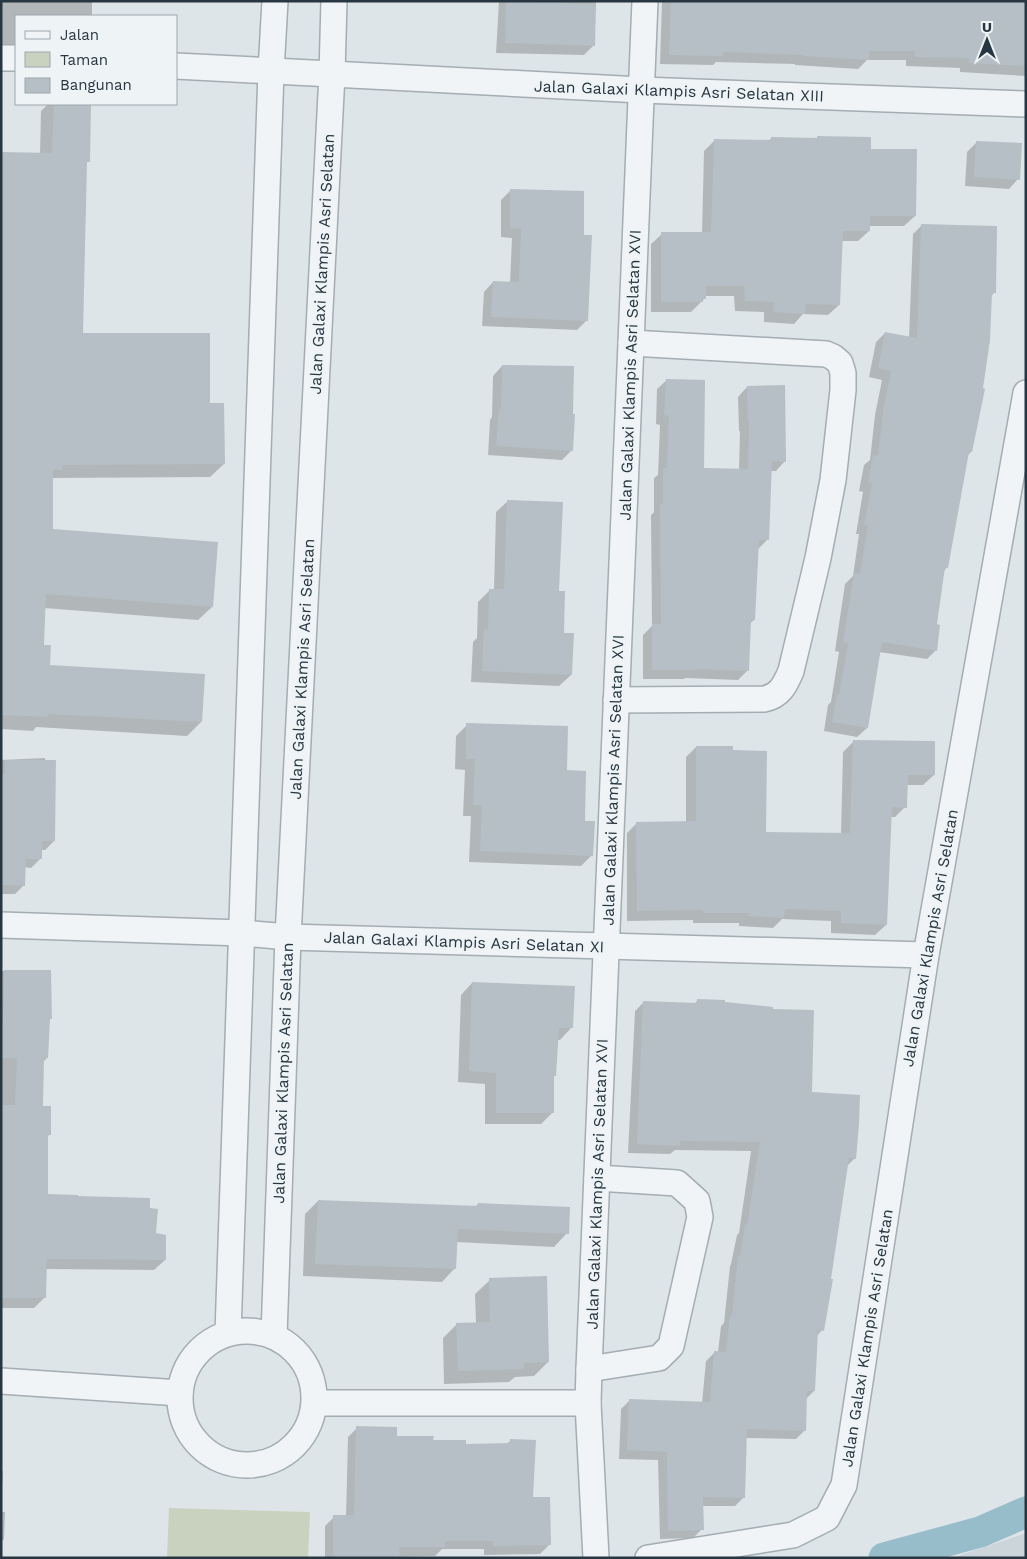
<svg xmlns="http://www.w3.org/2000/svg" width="1027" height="1559" viewBox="0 0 1027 1559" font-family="'Work Sans',sans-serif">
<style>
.built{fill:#ccd5da}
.green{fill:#c9d2bf}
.shadow{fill:#0003}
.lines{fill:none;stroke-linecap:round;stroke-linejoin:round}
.canal{stroke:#98bdca;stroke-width:31}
.building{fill:#b5bfc5}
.street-casing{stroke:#a3adb2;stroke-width:28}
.street{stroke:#f1f4f6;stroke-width:25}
.labels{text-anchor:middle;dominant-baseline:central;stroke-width:5;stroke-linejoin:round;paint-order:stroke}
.street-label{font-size:16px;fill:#273640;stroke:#eef3f6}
</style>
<rect width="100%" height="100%" fill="#dee5e8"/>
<path class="built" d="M 1026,1533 L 1026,1558 L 952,1558 Z"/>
<path class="green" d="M 169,1508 L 310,1512 L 308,1558 L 167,1558 Z"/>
<g class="shadow">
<path d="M 1,1 L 92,1 L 92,16 L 16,16 L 16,45 L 1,45 Z"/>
<path d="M 499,1 L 596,1 L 593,46 L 584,55 L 496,53 Z"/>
<path d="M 662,1 L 1026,1 L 1026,76 L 960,72 L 960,68 L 906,66 L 906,60 L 867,60 L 858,69 L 795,65 L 795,64 L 716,62 L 713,65 L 660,64 Z"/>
<path d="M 48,104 L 90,104 L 88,161 L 86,164 L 82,334 L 209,404 L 224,464 L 210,477 L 52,478 L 52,530 L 212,607 L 198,620 L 44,608 L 42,646 L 49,666 L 201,722 L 187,736 L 36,727 L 33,731 L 1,729 L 1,154 L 40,154 L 41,111 Z"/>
<path d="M 772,138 L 816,139 L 817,138 L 869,150 L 915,216 L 904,226 L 869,226 L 869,231 L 858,241 L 842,241 L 839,305 L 828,315 L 803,314 L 794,324 L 764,322 L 764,312 L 735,311 L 734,296 L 705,296 L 705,298 L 691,312 L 651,312 L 651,244 L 662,234 L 702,234 L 704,151 L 715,140 L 768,141 Z"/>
<path d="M 977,142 L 1018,179 L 1009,189 L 965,186 L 967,152 Z"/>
<path d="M 511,190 L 587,320 L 577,330 L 482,326 L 484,292 L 493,282 L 510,283 L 512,238 L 501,237 L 501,200 Z"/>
<path d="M 922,225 L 994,293 L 990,297 L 971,452 L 967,456 L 947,567 L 943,572 L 936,626 L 936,650 L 927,659 L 879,652 L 867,728 L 857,737 L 824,731 L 828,705 L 831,702 L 839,652 L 835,651 L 845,584 L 853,576 L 859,534 L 856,534 L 863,492 L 859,491 L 864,465 L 870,460 L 875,415 L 882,380 L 869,377 L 876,342 L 885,333 L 909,338 L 913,234 Z"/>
<path d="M 502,366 L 571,451 L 562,460 L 488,455 L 490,420 L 492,417 L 493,376 Z"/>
<path d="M 667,380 L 702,469 L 739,470 L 740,431 L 739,431 L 738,397 L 747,387 L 785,461 L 776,471 L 771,471 L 768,539 L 758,549 L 754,620 L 749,624 L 748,670 L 738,680 L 685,678 L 684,679 L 643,679 L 643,635 L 652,626 L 651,515 L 654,512 L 654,478 L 658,475 L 660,425 L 656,424 L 657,389 Z"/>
<path d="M 508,501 L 558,592 L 562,634 L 571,675 L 559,686 L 471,682 L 473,642 L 477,638 L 478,602 L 490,590 L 494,590 L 496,512 Z"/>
<path d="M 467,725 L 566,772 L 592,855 L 581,866 L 469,862 L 471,816 L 463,816 L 465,770 L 455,769 L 456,736 Z"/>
<path d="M 854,741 L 934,775 L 923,785 L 906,785 L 905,807 L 895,817 L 891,817 L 886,925 L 875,935 L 831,933 L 831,921 L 782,919 L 773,928 L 739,926 L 739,923 L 693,923 L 693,920 L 627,921 L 627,833 L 637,823 L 686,823 L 686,757 L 696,747 L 732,752 L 764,833 L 841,834 L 843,752 Z"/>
<path d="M 45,758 L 54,841 L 45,850 L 41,850 L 40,859 L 31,868 L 24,867 L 24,885 L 15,894 L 1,894 L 1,760 Z"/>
<path d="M 1,971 L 50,971 L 47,1058 L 43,1062 L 42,1107 L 50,1134 L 47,1137 L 47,1195 L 149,1210 L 155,1234 L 165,1260 L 154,1270 L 46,1269 L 45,1297 L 34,1308 L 1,1308 Z"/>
<path d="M 472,983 L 571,1028 L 560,1040 L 557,1040 L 555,1075 L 553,1077 L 553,1112 L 541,1124 L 485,1124 L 485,1084 L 458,1082 L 461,995 Z"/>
<path d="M 697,1001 L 811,1093 L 855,1158 L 847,1166 L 822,1330 L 816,1337 L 814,1391 L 806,1399 L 805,1430 L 796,1439 L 745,1438 L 744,1497 L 735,1506 L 702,1506 L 702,1529 L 693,1538 L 660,1539 L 658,1460 L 619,1459 L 621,1409 L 630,1400 L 702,1403 L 706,1361 L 715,1352 L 718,1352 L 721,1326 L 724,1323 L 730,1266 L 731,1264 L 737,1235 L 739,1233 L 751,1151 L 675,1150 L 670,1154 L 628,1153 L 635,1011 L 644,1002 L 694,1004 Z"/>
<path d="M 318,1201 L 475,1207 L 478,1204 L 567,1233 L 554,1247 L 456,1242 L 455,1268 L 442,1282 L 303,1276 L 305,1214 Z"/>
<path d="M 490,1280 L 548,1362 L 534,1376 L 515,1377 L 509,1382 L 444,1384 L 443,1338 L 457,1324 L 476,1323 L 475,1294 Z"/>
<path d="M 357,1428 L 395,1437 L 465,1445 L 506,1445 L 511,1440 L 550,1544 L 540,1554 L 484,1555 L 484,1549 L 442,1549 L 435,1556 L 325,1558 L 325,1526 L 334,1517 L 346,1517 L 348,1437 Z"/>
<path d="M 1,1471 L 3,1471 L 1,1506 Z"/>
<path d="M 1,1512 L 5,1512 L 4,1539 L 1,1542 Z"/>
</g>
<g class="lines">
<path class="canal" d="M 884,1558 L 980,1532 L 1026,1512"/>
</g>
<g class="building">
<path d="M 506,1 L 596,4 L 595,46 L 505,43 Z"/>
<path d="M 671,1 L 1026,1 L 1026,66 L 969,63 L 969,58 L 915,57 L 915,51 L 869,51 L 869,60 L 804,56 L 804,55 L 723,52 L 723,56 L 669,55 Z"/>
<path d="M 54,104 L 91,104 L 90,162 L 87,162 L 83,333 L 210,333 L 210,403 L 224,403 L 225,464 L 63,465 L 63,470 L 53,469 L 53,529 L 218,542 L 213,607 L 46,594 L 44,645 L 51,645 L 50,665 L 205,674 L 202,722 L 48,714 L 48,717 L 1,715 L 1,152 L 52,153 Z"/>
<path d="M 817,136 L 871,137 L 871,149 L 917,149 L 916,216 L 870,216 L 870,231 L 843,231 L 840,305 L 806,304 L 805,314 L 773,312 L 774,302 L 745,301 L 744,286 L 706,286 L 706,299 L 703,299 L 703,302 L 661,302 L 661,232 L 711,232 L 714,139 L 771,140 L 771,137 L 817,138 Z"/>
<path d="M 976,141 L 1022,143 L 1020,180 L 974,177 Z"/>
<path d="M 510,189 L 584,191 L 584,235 L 592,235 L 588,321 L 491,317 L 493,281 L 519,282 L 521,229 L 510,228 Z"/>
<path d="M 921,224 L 997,226 L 996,293 L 992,293 L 990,340 L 983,388 L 985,389 L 972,452 L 969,452 L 948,568 L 945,567 L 937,624 L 940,625 L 937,651 L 882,642 L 868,728 L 832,722 L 837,695 L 839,695 L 848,643 L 843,642 L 854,573 L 860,574 L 868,525 L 864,525 L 872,483 L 868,482 L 873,455 L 878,456 L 884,405 L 891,371 L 878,368 L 885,332 L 917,338 Z"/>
<path d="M 502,365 L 574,366 L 573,414 L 575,414 L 573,451 L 496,446 L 499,409 L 501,409 Z"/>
<path d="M 666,379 L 705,380 L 704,468 L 748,469 L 749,422 L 748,422 L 747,386 L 785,385 L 786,462 L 772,461 L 769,540 L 759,540 L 755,620 L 751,620 L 749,671 L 695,669 L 695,670 L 652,670 L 652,624 L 661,624 L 660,504 L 663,504 L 663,468 L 667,468 L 669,416 L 664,415 Z"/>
<path d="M 507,500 L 563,502 L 559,591 L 565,591 L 564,633 L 574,633 L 572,675 L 482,671 L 484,629 L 488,630 L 489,589 L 504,589 Z"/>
<path d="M 466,723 L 568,726 L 567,770 L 586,771 L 585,821 L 595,821 L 593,856 L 480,851 L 482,805 L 473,805 L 475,759 L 466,759 Z"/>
<path d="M 853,740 L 935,741 L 935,775 L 908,775 L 907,808 L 892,807 L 887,925 L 841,923 L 841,911 L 785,909 L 784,918 L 748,916 L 749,913 L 703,913 L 703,910 L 637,911 L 636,822 L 696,821 L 696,746 L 733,746 L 733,750 L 767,751 L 766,832 L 850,833 Z"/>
<path d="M 5,760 L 56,760 L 55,841 L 42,841 L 42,859 L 26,859 L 25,886 L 1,885 L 2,774 L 5,774 Z"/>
<path d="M 4,970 L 51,970 L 52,1019 L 50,1019 L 48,1058 L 44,1058 L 43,1106 L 51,1106 L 51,1135 L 48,1135 L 48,1194 L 78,1195 L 78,1196 L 150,1198 L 150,1208 L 158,1209 L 156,1233 L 166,1235 L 166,1260 L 47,1259 L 46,1298 L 1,1298 L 1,1105 L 15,1105 L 17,1058 L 1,1058 L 1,1021 L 3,1021 Z"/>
<path d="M 472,982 L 575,986 L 573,1028 L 559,1028 L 556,1076 L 554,1076 L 554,1113 L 496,1113 L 496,1073 L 469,1071 Z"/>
<path d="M 697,999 L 725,1000 L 725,1002 L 773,1007 L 773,1009 L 814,1010 L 812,1092 L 860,1095 L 859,1124 L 856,1159 L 849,1158 L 831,1279 L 833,1279 L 824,1331 L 818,1330 L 815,1391 L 807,1391 L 806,1431 L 747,1429 L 745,1498 L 703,1497 L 704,1530 L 668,1531 L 667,1452 L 627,1450 L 629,1399 L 710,1402 L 714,1351 L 726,1352 L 730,1315 L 732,1316 L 738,1256 L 740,1256 L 745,1225 L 747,1225 L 760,1142 L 680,1141 L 680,1146 L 637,1144 L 643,1001 L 697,1003 Z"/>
<path d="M 318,1200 L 478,1206 L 478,1203 L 570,1207 L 569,1234 L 458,1229 L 456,1269 L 315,1264 Z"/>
<path d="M 547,1276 L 549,1362 L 524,1363 L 524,1369 L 458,1371 L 456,1323 L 490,1322 L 489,1278 Z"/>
<path d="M 356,1426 L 397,1427 L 397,1436 L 434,1436 L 433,1440 L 466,1440 L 466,1444 L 510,1443 L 510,1439 L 536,1440 L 533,1497 L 550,1497 L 551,1545 L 493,1546 L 493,1541 L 445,1541 L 445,1547 L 399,1547 L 400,1558 L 333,1558 L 333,1515 L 354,1515 Z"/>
</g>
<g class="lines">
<defs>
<g id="street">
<path d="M 1,58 L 16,58"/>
<path d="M 176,66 L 641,90 L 1026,104"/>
<path d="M 616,700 L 764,699 C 780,696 785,685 791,671 L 818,558 L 833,480 L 843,390 L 843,373 L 840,363 L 833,357 L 826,354 L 631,343"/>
<path d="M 1,925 L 242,933 L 288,937 L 926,955"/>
<circle cx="247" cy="1398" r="67"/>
<path d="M 228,1333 L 271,71 L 275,1"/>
<path d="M 274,1336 L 288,937 L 332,74 L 334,1"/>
<path d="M 589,1369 L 659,1358 L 671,1346 L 700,1217 L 697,1201 L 677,1183 L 597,1178"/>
<path d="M 1,1381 L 180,1393"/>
<path d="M 315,1403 L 588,1403"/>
<path d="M 596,1558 L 588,1403 L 589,1369 L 645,1"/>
<path d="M 648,1558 L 793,1535 L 827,1518 L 844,1485 L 926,955 L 1026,393"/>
</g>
</defs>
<use href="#street" class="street-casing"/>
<use href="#street" class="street"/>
</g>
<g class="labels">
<g class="street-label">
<text transform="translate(679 91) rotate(2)">Jalan Galaxi Klampis Asri Selatan XIII</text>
<text transform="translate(322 264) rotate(-87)">Jalan Galaxi Klampis Asri Selatan</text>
<text transform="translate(630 375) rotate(-88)">Jalan Galaxi Klampis Asri Selatan XVI</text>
<text transform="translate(302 669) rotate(-87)">Jalan Galaxi Klampis Asri Selatan</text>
<text transform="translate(613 780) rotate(-88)">Jalan Galaxi Klampis Asri Selatan XVI</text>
<text transform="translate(930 938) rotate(-80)">Jalan Galaxi Klampis Asri Selatan</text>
<text transform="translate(464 942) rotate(2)">Jalan Galaxi Klampis Asri Selatan XI</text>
<text transform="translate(283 1073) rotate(-88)">Jalan Galaxi Klampis Asri Selatan</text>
<text transform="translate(597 1184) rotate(-88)">Jalan Galaxi Klampis Asri Selatan XVI</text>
<text transform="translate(867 1338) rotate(-81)">Jalan Galaxi Klampis Asri Selatan</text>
</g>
</g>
<rect width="1027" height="1559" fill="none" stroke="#273640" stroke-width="5"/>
<rect x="15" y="15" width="162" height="90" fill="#eef3f6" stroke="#9ea7ad"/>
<rect x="25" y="31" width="25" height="8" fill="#f1f4f6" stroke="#9ea7ad"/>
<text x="60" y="40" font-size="15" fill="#273640">Jalan</text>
<rect x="25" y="52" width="25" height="15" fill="#c9d2bf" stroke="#9ea7ad"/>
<text x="60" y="65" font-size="15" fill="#273640">Taman</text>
<rect x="25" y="78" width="25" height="15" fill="#b5bfc5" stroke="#9ea7ad"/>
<text x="60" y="90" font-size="15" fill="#273640">Bangunan</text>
<g transform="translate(987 40)" stroke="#eef3f6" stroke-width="4" paint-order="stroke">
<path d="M0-4L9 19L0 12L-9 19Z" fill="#273640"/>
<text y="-8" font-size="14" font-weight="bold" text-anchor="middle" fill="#273640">U</text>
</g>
</svg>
